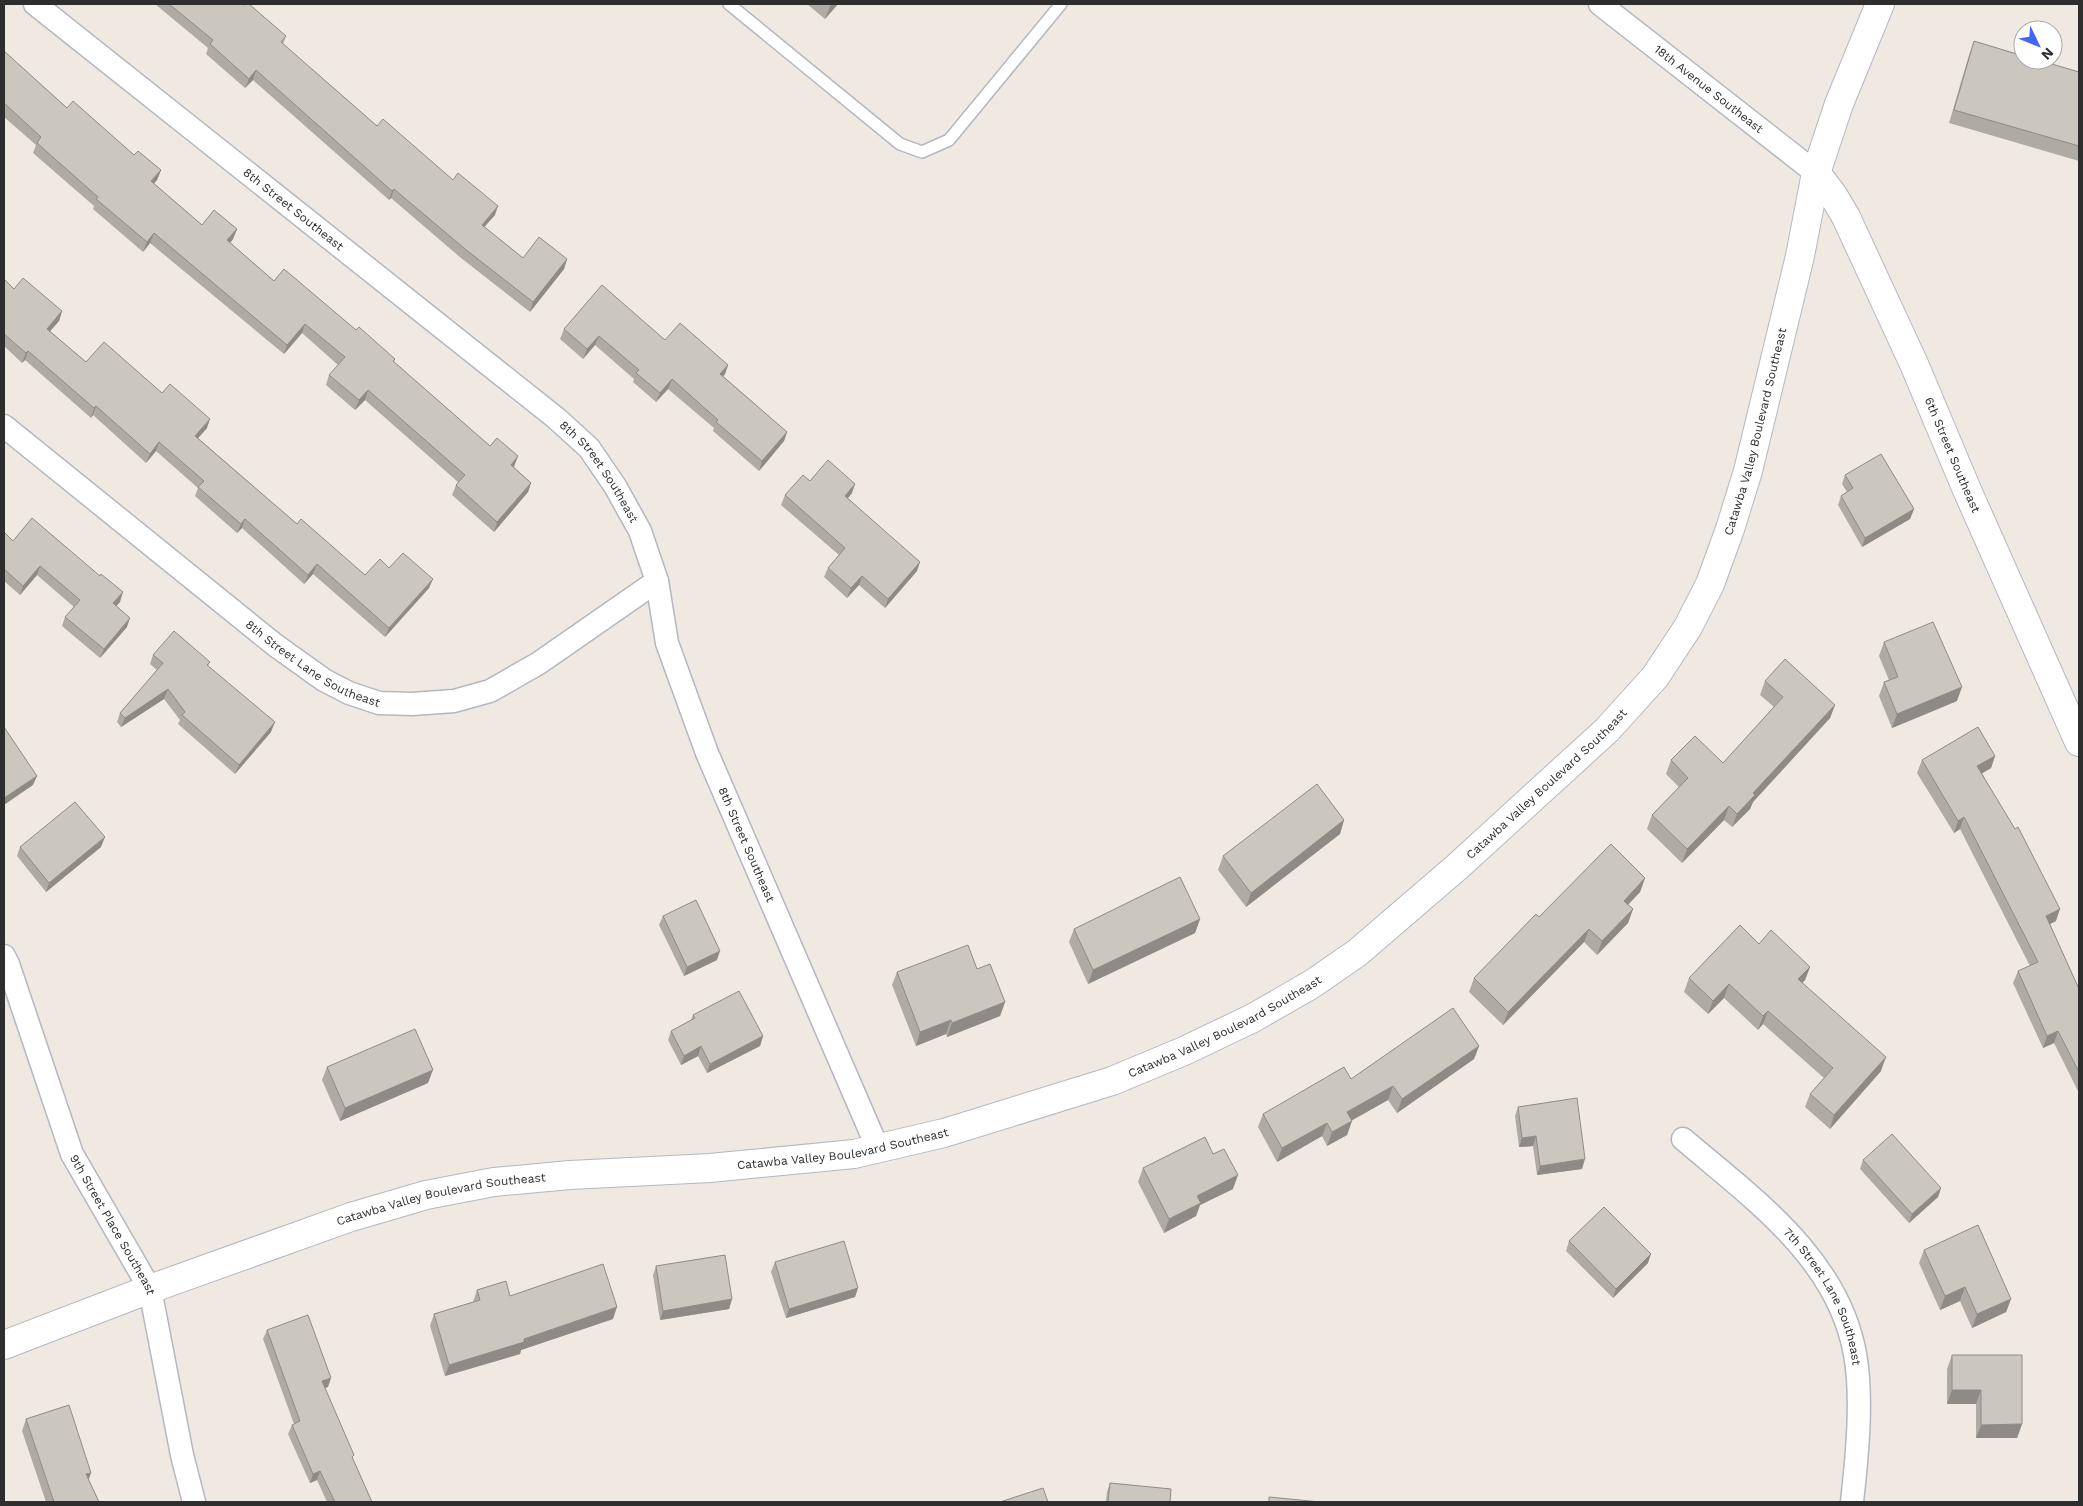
<svg xmlns="http://www.w3.org/2000/svg" width="2083" height="1506" viewBox="0 0 2083 1506" font-family="'Work Sans',sans-serif">
<style>
.lines{fill:none;stroke-linecap:round;stroke-linejoin:round}
.lane-casing{stroke:#b4b7c1;stroke-width:14}
.street-casing{stroke:#b4b7c1;stroke-width:25}
.secondary-casing{stroke:#b4b7c1;stroke-width:30}
.lane{stroke:#fff;stroke-width:11}
.street{stroke:#fff;stroke-width:22}
.secondary{stroke:#fff;stroke-width:28}
.wall{fill:#afaba4}
.shaded-wall{fill:#8e8b86}
.building{fill:#cbc7bf;stroke:#8e8b86}
.labels{text-anchor:middle;dominant-baseline:central;stroke-width:4;stroke-linejoin:round;paint-order:stroke}
.street-label{font-size:12px;fill:#2e2e2e;stroke:#fff}
</style>
<rect width="100%" height="100%" fill="#efe9e1"/>
<g class="lines">
<defs>
<path id="lane" d="M 729,4 L 900,144 L 922,152 L 949,140 L 1061,4"/>
<g id="street">
<path id="s1" d="M 35,4 L 556,418 L 589,448 L 615,486 L 640,531 L 657,581 L 667,643 L 707,753 L 878,1149"/>
<path id="s2" d="M 1600,4 L 1816,173"/>
<path id="s3" d="M 4,426 L 275,645 L 324,680 L 349,693 L 379,703 L 412,704 L 454,701 L 490,691 L 539,663 L 657,581"/>
<path id="s4" d="M 4,956 L 8,964 L 72,1154 L 150,1289 L 182,1455 L 194,1502"/>
<path id="s5" d="M 1683,1139 C 1752,1198 1838,1258 1855,1354 C 1863,1398 1857,1457 1852,1502"/>
</g>
<g id="secondary">
<path id="s6" d="M 1816,173 L 1833,195 L 1846,217 L 1914,364 L 1967,490 L 2079,742"/>
<path id="s7" d="M 4,1345 L 150,1289 L 351,1217 L 426,1195 L 494,1182 L 570,1175 L 710,1168 L 854,1154 L 944,1133 L 1112,1081 L 1184,1051 L 1253,1018 L 1312,984 L 1357,953 L 1457,867 L 1607,730 L 1655,677 L 1688,627 L 1710,584 L 1730,529 L 1748,471 L 1800,256 L 1816,173 L 1839,104 L 1880,4"/>
</g>
</defs>
<use href="#lane" class="lane-casing"/>
<use href="#street" class="street-casing"/>
<use href="#secondary" class="secondary-casing"/>
<use href="#lane" class="lane"/>
<use href="#street" class="street"/>
<use href="#secondary" class="secondary"/>
</g>
<g class="wall">
<path d="M 155,4 L 242,4 L 286,36 L 283,44 L 377,126 L 453,180 L 495,215 L 484,227 L 523,258 L 567,259 L 564,269 L 530,312 L 461,258 L 391,198 L 389,200 L 253,80 L 245,88 L 206,54 L 208,48 Z"/>
<path d="M 807,4 L 838,4 L 825,19 Z"/>
<path d="M 1974,41 L 2079,72 L 2079,161 L 1949,123 L 1969,55 Z"/>
<path d="M 4,51 L 67,108 L 134,155 L 161,170 L 157,180 L 154,184 L 202,225 L 237,229 L 233,239 L 230,243 L 274,281 L 356,330 L 395,359 L 394,362 L 490,446 L 518,456 L 514,467 L 531,483 L 528,492 L 494,532 L 452,495 L 456,485 L 458,482 L 365,400 L 355,410 L 326,385 L 329,375 L 338,365 L 302,333 L 284,354 L 150,243 L 143,252 L 93,209 L 94,206 L 33,153 L 36,145 L 4,117 Z"/>
<path d="M 4,279 L 14,289 L 62,311 L 59,321 L 50,331 L 86,362 L 162,393 L 207,428 L 198,438 L 297,524 L 365,575 L 389,568 L 429,588 L 385,637 L 313,574 L 304,584 L 242,528 L 237,533 L 195,496 L 198,488 L 156,451 L 146,463 L 93,415 L 91,418 L 25,360 L 22,363 L 4,346 Z"/>
<path d="M 564,329 L 665,340 L 728,365 L 725,374 L 723,376 L 787,432 L 784,441 L 759,471 L 713,431 L 714,428 L 668,389 L 656,402 L 633,382 L 634,379 L 595,345 L 583,359 L 560,339 Z"/>
<path d="M 1845,475 L 1914,509 L 1910,519 L 1862,547 L 1838,505 L 1841,496 L 1847,492 L 1842,484 Z"/>
<path d="M 810,481 L 852,493 L 848,498 L 917,571 L 885,608 L 859,585 L 847,598 L 824,577 L 828,568 L 839,555 L 781,505 L 785,495 Z"/>
<path d="M 4,532 L 13,541 L 120,602 L 116,606 L 127,627 L 100,658 L 62,626 L 65,617 L 74,607 L 37,575 L 20,595 L 4,581 Z"/>
<path d="M 1884,642 L 1957,701 L 1892,728 L 1879,696 L 1884,682 L 1889,680 L 1879,656 Z"/>
<path d="M 153,655 L 210,662 L 208,666 L 271,732 L 235,774 L 178,724 L 180,720 L 164,699 L 121,727 L 117,722 L 120,713 L 157,670 L 150,664 Z"/>
<path d="M 1765,681 L 1835,705 L 1830,718 L 1753,802 L 1750,809 L 1732,827 L 1724,820 L 1682,863 L 1647,829 L 1652,815 L 1679,787 L 1666,774 L 1671,760 L 1723,763 L 1774,707 L 1760,695 Z"/>
<path d="M 1995,756 L 1991,768 L 1982,773 L 2056,921 L 2050,924 L 2079,989 L 2079,1093 L 2054,1043 L 2043,1048 L 2013,983 L 2018,971 L 2030,966 L 1960,829 L 1954,833 L 1917,773 L 1922,760 Z"/>
<path d="M 1344,820 L 1340,834 L 1246,907 L 1218,870 L 1223,856 Z"/>
<path d="M 20,847 L 101,847 L 46,892 L 17,856 Z"/>
<path d="M 1645,878 L 1640,892 L 1628,905 L 1633,909 L 1628,923 L 1597,955 L 1584,942 L 1503,1025 L 1469,992 L 1474,978 L 1539,917 Z"/>
<path d="M 663,916 L 717,960 L 684,976 L 659,925 Z"/>
<path d="M 1200,919 L 1195,933 L 1088,984 L 1069,942 L 1074,929 Z"/>
<path d="M 1759,944 L 1810,967 L 1805,980 L 1802,983 L 1881,1071 L 1830,1129 L 1805,1107 L 1810,1094 L 1824,1078 L 1763,1024 L 1758,1030 L 1724,998 L 1708,1014 L 1684,992 L 1689,978 Z"/>
<path d="M 977,969 L 1005,1002 L 1000,1016 L 947,1037 L 946,1034 L 916,1046 L 892,985 L 897,972 Z"/>
<path d="M 693,1015 L 763,1036 L 760,1046 L 707,1073 L 698,1056 L 681,1065 L 668,1040 L 671,1031 L 691,1020 Z"/>
<path d="M 1479,1046 L 1474,1059 L 1397,1113 L 1388,1100 L 1352,1120 L 1347,1135 L 1327,1146 L 1322,1136 L 1277,1162 L 1258,1127 L 1263,1114 L 1351,1079 Z"/>
<path d="M 327,1067 L 428,1083 L 340,1121 L 322,1080 Z"/>
<path d="M 1518,1107 L 1582,1169 L 1537,1175 L 1533,1146 L 1519,1147 L 1515,1116 Z"/>
<path d="M 1213,1154 L 1233,1189 L 1200,1205 L 1196,1216 L 1164,1233 L 1138,1182 L 1143,1168 Z"/>
<path d="M 1863,1160 L 1941,1188 L 1938,1197 L 1909,1223 L 1860,1169 Z"/>
<path d="M 1569,1241 L 1648,1263 L 1613,1298 L 1566,1251 Z"/>
<path d="M 1924,1250 L 2011,1299 L 2006,1312 L 1972,1328 L 1960,1301 L 1940,1310 L 1919,1263 Z"/>
<path d="M 775,1262 L 858,1288 L 855,1297 L 786,1318 L 771,1272 Z"/>
<path d="M 656,1266 L 732,1299 L 729,1309 L 660,1320 L 653,1275 Z"/>
<path d="M 477,1290 L 510,1296 L 613,1319 L 521,1350 L 520,1354 L 445,1376 L 430,1326 L 434,1314 L 473,1302 Z"/>
<path d="M 267,1330 L 328,1387 L 325,1388 L 353,1459 L 372,1502 L 327,1502 L 317,1480 L 310,1483 L 288,1434 L 292,1425 L 294,1424 L 263,1339 Z"/>
<path d="M 1952,1355 L 2022,1424 L 2017,1438 L 1976,1438 L 1976,1404 L 1947,1404 L 1947,1369 Z"/>
<path d="M 26,1419 L 91,1473 L 88,1480 L 99,1502 L 46,1502 L 22,1431 Z"/>
<path d="M 1110,1483 L 1170,1502 L 1106,1502 L 1107,1492 Z"/>
</g>
<g class="shaded-wall">
<path d="M 831,4 L 838,4 L 825,19 Z"/>
<path d="M 256,70 L 253,80 L 245,88 L 249,79 Z"/>
<path d="M 161,170 L 157,180 L 147,191 L 151,181 Z"/>
<path d="M 394,189 L 391,198 L 389,200 L 392,191 Z"/>
<path d="M 498,206 L 495,215 L 478,234 L 482,225 Z"/>
<path d="M 237,229 L 233,239 L 224,250 L 227,240 Z"/>
<path d="M 154,233 L 150,243 L 143,252 L 147,242 Z"/>
<path d="M 567,259 L 564,269 L 530,312 L 533,302 Z"/>
<path d="M 62,311 L 59,321 L 44,338 L 47,329 Z"/>
<path d="M 305,324 L 302,333 L 284,354 L 287,345 Z"/>
<path d="M 599,336 L 595,345 L 583,359 L 587,349 Z"/>
<path d="M 28,351 L 25,360 L 22,363 L 26,353 Z"/>
<path d="M 728,365 L 725,374 L 717,383 L 720,374 Z"/>
<path d="M 672,379 L 668,389 L 656,402 L 660,393 Z"/>
<path d="M 368,390 L 365,400 L 355,410 L 359,400 Z"/>
<path d="M 96,406 L 93,415 L 91,418 L 94,408 Z"/>
<path d="M 210,419 L 207,428 L 192,445 L 195,436 Z"/>
<path d="M 787,432 L 784,441 L 759,471 L 762,461 Z"/>
<path d="M 159,442 L 156,451 L 146,463 L 150,454 Z"/>
<path d="M 518,456 L 514,466 L 507,474 L 511,465 Z"/>
<path d="M 531,483 L 528,492 L 494,532 L 497,522 Z"/>
<path d="M 855,484 L 852,493 L 842,505 L 845,496 Z"/>
<path d="M 1914,509 L 1910,519 L 1862,547 L 1865,538 Z"/>
<path d="M 245,519 L 242,528 L 237,533 L 241,524 Z"/>
<path d="M 920,562 L 917,571 L 885,608 L 888,599 Z"/>
<path d="M 317,564 L 313,574 L 304,584 L 308,575 Z"/>
<path d="M 40,566 L 37,575 L 20,595 L 23,586 Z"/>
<path d="M 862,576 L 859,585 L 847,598 L 851,588 Z"/>
<path d="M 433,579 L 429,588 L 385,637 L 389,628 Z"/>
<path d="M 123,592 L 120,602 L 110,613 L 113,603 Z"/>
<path d="M 130,618 L 127,627 L 100,658 L 104,649 Z"/>
<path d="M 1962,687 L 1957,701 L 1892,728 L 1897,714 Z"/>
<path d="M 168,689 L 164,699 L 121,727 L 125,718 Z"/>
<path d="M 1835,705 L 1830,718 L 1753,802 L 1750,809 L 1732,827 L 1737,814 L 1753,793 Z"/>
<path d="M 275,722 L 271,732 L 235,774 L 239,765 Z"/>
<path d="M 1995,756 L 1991,768 L 1973,779 L 1977,766 Z"/>
<path d="M 37,776 L 33,785 L 4,805 L 4,798 Z"/>
<path d="M 1729,806 L 1724,820 L 1682,863 L 1687,849 Z"/>
<path d="M 1964,817 L 1960,829 L 1954,833 L 1958,821 Z"/>
<path d="M 1344,820 L 1340,834 L 1246,907 L 1251,893 Z"/>
<path d="M 105,837 L 101,847 L 46,892 L 49,883 Z"/>
<path d="M 1645,878 L 1640,892 L 1619,914 L 1624,901 Z"/>
<path d="M 1633,909 L 1628,923 L 1597,955 L 1602,941 Z"/>
<path d="M 2060,909 L 2056,921 L 2042,928 L 2046,916 Z"/>
<path d="M 1200,919 L 1195,933 L 1088,984 L 1093,970 Z"/>
<path d="M 1589,929 L 1584,942 L 1503,1025 L 1508,1012 Z"/>
<path d="M 720,951 L 717,960 L 684,976 L 687,967 Z"/>
<path d="M 1810,967 L 1805,980 L 1793,993 L 1798,979 Z"/>
<path d="M 1729,984 L 1724,998 L 1708,1014 L 1713,1001 Z"/>
<path d="M 1005,1002 L 1000,1016 L 947,1037 L 952,1023 Z"/>
<path d="M 1768,1011 L 1763,1024 L 1758,1030 L 1763,1016 Z"/>
<path d="M 951,1020 L 946,1034 L 916,1046 L 920,1032 Z"/>
<path d="M 2058,1031 L 2054,1043 L 2043,1048 L 2047,1036 Z"/>
<path d="M 763,1036 L 760,1046 L 707,1073 L 710,1064 Z"/>
<path d="M 701,1046 L 698,1056 L 681,1065 L 684,1056 Z"/>
<path d="M 1479,1046 L 1474,1059 L 1397,1113 L 1402,1099 Z"/>
<path d="M 1886,1057 L 1881,1071 L 1830,1129 L 1834,1115 Z"/>
<path d="M 433,1070 L 428,1083 L 340,1121 L 345,1108 Z"/>
<path d="M 1393,1086 L 1388,1100 L 1342,1126 L 1347,1112 Z"/>
<path d="M 1352,1121 L 1347,1135 L 1327,1146 L 1332,1132 Z"/>
<path d="M 1327,1123 L 1322,1136 L 1277,1162 L 1282,1148 Z"/>
<path d="M 1536,1136 L 1533,1146 L 1519,1147 L 1522,1138 Z"/>
<path d="M 1585,1159 L 1582,1169 L 1537,1175 L 1540,1166 Z"/>
<path d="M 1238,1175 L 1233,1189 L 1200,1205 L 1196,1216 L 1164,1233 L 1169,1219 L 1197,1196 Z"/>
<path d="M 1941,1188 L 1938,1197 L 1909,1223 L 1912,1214 Z"/>
<path d="M 1651,1254 L 1648,1263 L 1613,1298 L 1616,1289 Z"/>
<path d="M 1965,1287 L 1960,1301 L 1940,1310 L 1945,1296 Z"/>
<path d="M 858,1288 L 855,1297 L 786,1318 L 789,1309 Z"/>
<path d="M 732,1299 L 729,1309 L 660,1320 L 663,1311 Z"/>
<path d="M 2011,1299 L 2006,1312 L 1972,1328 L 1977,1314 Z"/>
<path d="M 617,1307 L 613,1319 L 521,1350 L 520,1354 L 445,1376 L 449,1365 Z"/>
<path d="M 331,1378 L 328,1387 L 318,1390 L 322,1381 Z"/>
<path d="M 1952,1390 L 1981,1390 L 1976,1404 L 1947,1404 Z"/>
<path d="M 2022,1424 L 2017,1438 L 1976,1438 L 1981,1425 Z"/>
<path d="M 320,1471 L 317,1480 L 310,1483 L 313,1474 Z"/>
<path d="M 91,1473 L 87,1484 L 86,1474 Z"/>
</g>
<g class="building">
<path d="M 169,4 L 242,4 L 244,5 L 246,4 L 249,4 L 286,36 L 281,42 L 377,126 L 383,119 L 453,180 L 458,173 L 498,206 L 482,225 L 523,258 L 539,237 L 567,259 L 533,302 L 465,249 L 394,189 L 392,191 L 256,70 L 249,79 L 210,44 L 213,40 Z"/>
<path d="M 1974,41 L 2023,56 L 2023,60 L 2038,60 L 2079,72 L 2079,146 L 1954,110 Z"/>
<path d="M 4,51 L 67,108 L 73,101 L 134,155 L 138,151 L 161,170 L 151,181 L 202,225 L 214,210 L 237,229 L 227,240 L 274,281 L 284,269 L 356,330 L 359,327 L 395,359 L 393,361 L 490,446 L 497,438 L 518,456 L 511,465 L 531,483 L 497,522 L 456,485 L 465,475 L 368,390 L 359,400 L 329,375 L 345,357 L 305,324 L 287,345 L 154,233 L 147,242 L 96,199 L 98,197 L 37,143 L 41,137 L 4,103 Z"/>
<path d="M 23,278 L 62,311 L 47,329 L 86,362 L 104,342 L 162,393 L 170,384 L 210,419 L 195,436 L 297,524 L 301,519 L 365,575 L 380,559 L 389,568 L 403,553 L 433,579 L 389,628 L 317,564 L 308,575 L 245,519 L 241,524 L 198,487 L 204,481 L 159,442 L 150,454 L 96,406 L 94,408 L 28,351 L 26,353 L 4,334 L 4,279 L 14,289 Z"/>
<path d="M 602,285 L 665,340 L 680,323 L 728,365 L 720,374 L 787,432 L 762,461 L 716,422 L 718,420 L 672,379 L 660,393 L 636,373 L 639,370 L 599,336 L 587,349 L 564,329 Z"/>
<path d="M 1881,454 L 1914,509 L 1865,538 L 1841,496 L 1853,488 L 1845,475 Z"/>
<path d="M 828,460 L 855,484 L 845,496 L 920,562 L 888,599 L 862,576 L 851,588 L 828,568 L 845,548 L 785,495 L 803,475 L 810,481 Z"/>
<path d="M 32,518 L 100,576 L 101,574 L 123,592 L 113,603 L 130,618 L 104,649 L 65,617 L 80,600 L 40,566 L 23,586 L 4,569 L 4,532 L 13,541 Z"/>
<path d="M 1933,622 L 1962,687 L 1897,714 L 1884,682 L 1898,677 L 1884,642 Z"/>
<path d="M 174,631 L 210,662 L 207,665 L 275,722 L 239,765 L 182,715 L 185,712 L 168,689 L 125,718 L 120,713 L 163,663 L 153,655 Z"/>
<path d="M 1785,659 L 1835,705 L 1753,793 L 1755,795 L 1737,814 L 1729,806 L 1687,849 L 1652,815 L 1688,778 L 1671,760 L 1695,736 L 1723,763 L 1783,697 L 1765,681 Z"/>
<path d="M 4,727 L 37,776 L 4,798 Z"/>
<path d="M 1978,727 L 1995,756 L 1977,766 L 2015,829 L 2018,827 L 2060,909 L 2046,916 L 2079,989 L 2079,1072 L 2058,1031 L 2047,1036 L 2018,971 L 2038,962 L 1964,817 L 1958,821 L 1922,760 Z"/>
<path d="M 1317,784 L 1344,820 L 1251,893 L 1223,856 Z"/>
<path d="M 75,802 L 105,837 L 49,883 L 20,847 Z"/>
<path d="M 1611,844 L 1645,878 L 1624,901 L 1633,909 L 1602,941 L 1589,929 L 1508,1012 L 1474,978 L 1536,914 L 1539,917 Z"/>
<path d="M 1180,877 L 1200,919 L 1093,970 L 1074,929 Z"/>
<path d="M 696,900 L 720,951 L 687,967 L 663,916 Z"/>
<path d="M 1740,925 L 1759,944 L 1771,930 L 1810,967 L 1798,979 L 1886,1057 L 1834,1115 L 1810,1094 L 1833,1068 L 1768,1011 L 1763,1016 L 1729,984 L 1713,1001 L 1689,978 Z"/>
<path d="M 968,945 L 977,969 L 990,964 L 1005,1002 L 952,1023 L 951,1020 L 920,1032 L 897,972 Z"/>
<path d="M 739,991 L 763,1036 L 710,1064 L 701,1046 L 684,1056 L 671,1031 L 695,1018 L 693,1015 Z"/>
<path d="M 1453,1008 L 1479,1046 L 1402,1099 L 1393,1086 L 1347,1112 L 1352,1121 L 1332,1132 L 1327,1123 L 1282,1148 L 1263,1114 L 1344,1067 L 1351,1079 Z"/>
<path d="M 415,1029 L 433,1070 L 345,1108 L 327,1067 Z"/>
<path d="M 1577,1098 L 1585,1159 L 1540,1166 L 1536,1136 L 1522,1138 L 1518,1107 Z"/>
<path d="M 1892,1134 L 1941,1188 L 1912,1214 L 1863,1160 Z"/>
<path d="M 1205,1137 L 1213,1154 L 1224,1149 L 1238,1175 L 1197,1196 L 1201,1203 L 1169,1219 L 1143,1168 Z"/>
<path d="M 1604,1207 L 1651,1254 L 1616,1289 L 1569,1241 Z"/>
<path d="M 1978,1225 L 2011,1299 L 1977,1314 L 1965,1287 L 1945,1296 L 1924,1250 Z"/>
<path d="M 844,1241 L 858,1288 L 789,1309 L 775,1262 Z"/>
<path d="M 725,1255 L 732,1299 L 663,1311 L 656,1266 Z"/>
<path d="M 603,1264 L 617,1307 L 524,1339 L 524,1342 L 449,1365 L 434,1314 L 480,1300 L 477,1290 L 506,1281 L 510,1296 Z"/>
<path d="M 308,1315 L 331,1378 L 322,1381 L 354,1455 L 352,1457 L 372,1502 L 335,1502 L 320,1471 L 313,1474 L 292,1425 L 300,1421 L 267,1330 Z"/>
<path d="M 1952,1355 L 2022,1355 L 2022,1424 L 1981,1425 L 1981,1390 L 1952,1390 Z"/>
<path d="M 69,1405 L 91,1473 L 86,1474 L 99,1502 L 54,1502 L 26,1419 Z"/>
<path d="M 1110,1483 L 1171,1489 L 1170,1502 L 1108,1502 Z"/>
<path d="M 1043,1488 L 1048,1502 L 1000,1502 Z"/>
<path d="M 1269,1497 L 1320,1502 L 1269,1502 Z"/>
</g>
<g class="labels">
<g class="street-label">
<text stroke="none"><textPath href="#s2" startOffset="138">18th Avenue Southeast</textPath></text>
<text stroke="none"><textPath href="#s1" startOffset="330">8th Street Southeast</textPath></text>
<text stroke="none"><textPath href="#s7" startOffset="2098">Catawba Valley Boulevard Southeast</textPath></text>
<text stroke="none"><textPath href="#s6" startOffset="314">6th Street Southeast</textPath></text>
<text stroke="none"><textPath href="#s1" startOffset="735">8th Street Southeast</textPath></text>
<text stroke="none"><textPath href="#s3" startOffset="391">8th Street Lane Southeast</textPath></text>
<text stroke="none"><textPath href="#s7" startOffset="1678">Catawba Valley Boulevard Southeast</textPath></text>
<text stroke="none"><textPath href="#s1" startOffset="1140">8th Street Southeast</textPath></text>
<text stroke="none"><textPath href="#s7" startOffset="1272">Catawba Valley Boulevard Southeast</textPath></text>
<text stroke="none"><textPath href="#s7" startOffset="868">Catawba Valley Boulevard Southeast</textPath></text>
<text stroke="none"><textPath href="#s7" startOffset="462">Catawba Valley Boulevard Southeast</textPath></text>
<text stroke="none"><textPath href="#s4" startOffset="291">9th Street Place Southeast</textPath></text>
<text stroke="none"><textPath href="#s5" startOffset="215">7th Street Lane Southeast</textPath></text>
</g>
</g>
<rect width="2083" height="1506" fill="none" stroke="#2e2e2e" stroke-width="10"/>
<g transform="translate(2038 45) rotate(133)"><circle r="24" fill="#ffffff" stroke="#ababab"/>
<path d="M0-4L9 19L0 12L-9 19Z" fill="#4264fb"/>
<text y="-8" font-size="14" font-weight="bold" text-anchor="middle" fill="#2e2e2e">N</text>
</g>
</svg>
